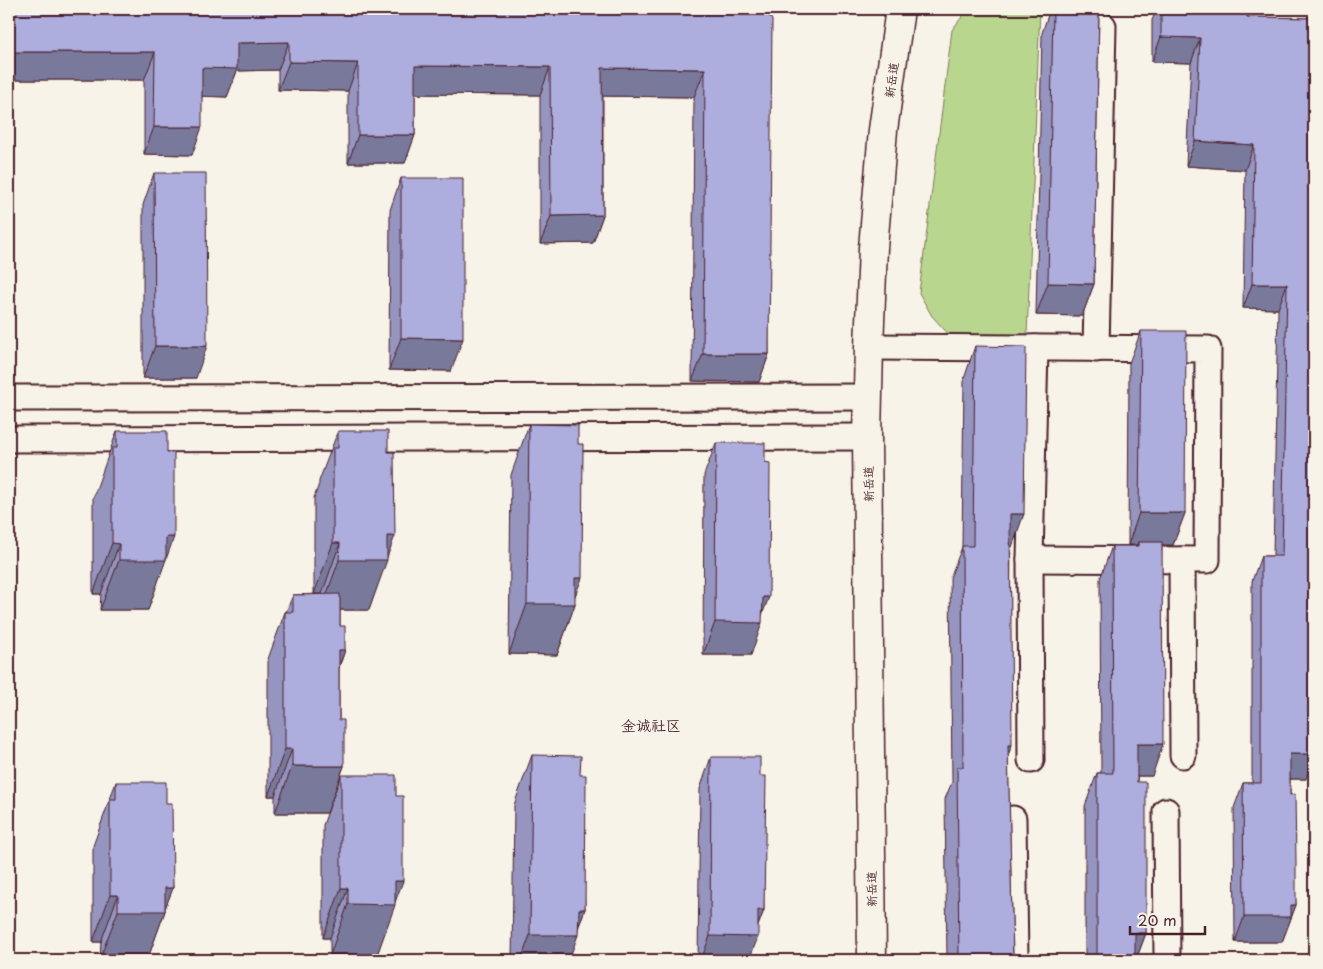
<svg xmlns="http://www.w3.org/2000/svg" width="1323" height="969" viewBox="0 0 1323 969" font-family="'Playpen Sans','LXGW WenKai TC',sans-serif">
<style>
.green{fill:#b9d68e;stroke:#827a5c}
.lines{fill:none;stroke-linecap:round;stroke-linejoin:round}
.street-casing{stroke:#4a1f2b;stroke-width:29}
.secondary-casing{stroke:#4a1f2b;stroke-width:31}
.street{stroke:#f7f3e8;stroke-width:25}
.secondary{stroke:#f7f3e8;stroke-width:28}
.wall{fill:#9595bf;stroke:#4a1f2b}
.shaded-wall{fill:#79799b;stroke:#4a1f2b}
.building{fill:#adadde;stroke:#4a1f2b}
.labels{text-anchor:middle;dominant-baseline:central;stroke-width:4;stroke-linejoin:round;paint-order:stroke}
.street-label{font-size:12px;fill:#4a1f2b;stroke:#f7f3e8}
.quarter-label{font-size:15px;fill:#4a1f2b;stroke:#f7f3e8}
</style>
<rect width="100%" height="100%" fill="#f7f3e8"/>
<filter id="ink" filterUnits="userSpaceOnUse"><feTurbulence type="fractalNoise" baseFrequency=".02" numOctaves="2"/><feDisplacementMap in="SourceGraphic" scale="10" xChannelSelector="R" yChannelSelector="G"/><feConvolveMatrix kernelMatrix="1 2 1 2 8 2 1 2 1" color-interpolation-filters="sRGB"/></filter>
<g filter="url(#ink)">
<path class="green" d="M 968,9 L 1040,9 L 1027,336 L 951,337 L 932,316 L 919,293 L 952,30 Z"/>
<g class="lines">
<defs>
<g id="street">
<path d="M 869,347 L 1208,349 L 1207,560 L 1030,559"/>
<path d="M 1096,349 L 1103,26"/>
<path d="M 9,398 L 868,397"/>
<path d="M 9,439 L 867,437"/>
<path d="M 1182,560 L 1183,755"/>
<path d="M 1031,760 L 1030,559 L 1035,348"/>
<path d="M 1166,811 L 1167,960"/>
<path d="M 1013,819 L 1015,960"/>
</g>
<path id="secondary" d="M 872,960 L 867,437 L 869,347 L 873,248 L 883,130 L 900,9"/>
</defs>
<use href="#street" class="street-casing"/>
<use href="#secondary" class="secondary-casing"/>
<use href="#street" class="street"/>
<use href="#secondary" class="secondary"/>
</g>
<g class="wall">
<path d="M 9,9 L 765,9 L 769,354 L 759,382 L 692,381 L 694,97 L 603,96 L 603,215 L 593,243 L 540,244 L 540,95 L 415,94 L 415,135 L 405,163 L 348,163 L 348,91 L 278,90 L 278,70 L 237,71 L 227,97 L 202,96 L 192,155 L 144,154 L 144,80 L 9,80 Z"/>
<path d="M 1050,9 L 1099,9 L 1094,284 L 1082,316 L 1036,315 L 1042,33 Z"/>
<path d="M 1157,9 L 1247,9 L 1247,17 L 1314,18 L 1306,779 L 1290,779 L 1290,795 L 1296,905 L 1282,942 L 1235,942 L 1234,808 L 1243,783 L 1252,783 L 1252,581 L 1261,556 L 1273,556 L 1278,309 L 1243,308 L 1245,170 L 1186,166 L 1191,63 L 1152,62 L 1152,20 Z"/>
<path d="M 154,173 L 196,378 L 143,378 L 143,205 Z"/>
<path d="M 401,178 L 451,371 L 389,370 L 390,210 Z"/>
<path d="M 1141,331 L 1185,513 L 1173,545 L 1162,545 L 1152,776 L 1137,776 L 1146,933 L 1136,960 L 1085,960 L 1085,806 L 1097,773 L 1101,773 L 1100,579 L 1112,546 L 1138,546 L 1138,545 L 1128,545 L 1129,363 Z"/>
<path d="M 975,346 L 1012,547 L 1011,547 L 1008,755 L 1013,960 L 947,960 L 945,799 L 952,782 L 950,578 L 962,547 L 964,379 Z"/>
<path d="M 529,424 L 575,604 L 557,655 L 509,654 L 511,475 Z"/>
<path d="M 117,431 L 166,558 L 148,610 L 100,610 L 101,594 L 93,594 L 93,498 Z"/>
<path d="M 338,431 L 387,557 L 369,610 L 340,610 L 340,626 L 345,650 L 339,668 L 339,720 L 344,766 L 327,813 L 275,813 L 275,796 L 268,796 L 268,659 L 285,612 L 286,612 L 293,595 L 321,594 L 322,594 L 314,594 L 314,498 L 319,484 L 319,481 Z"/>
<path d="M 716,443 L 762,613 L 751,655 L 703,655 L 704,475 Z"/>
<path d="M 532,755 L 580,775 L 585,909 L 579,926 L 569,960 L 512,960 L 514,805 Z"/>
<path d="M 711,757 L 760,776 L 764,910 L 758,926 L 749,960 L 698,960 L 700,789 Z"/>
<path d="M 341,775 L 395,902 L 377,955 L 330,955 L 330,938 L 323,938 L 323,825 Z"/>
<path d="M 116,782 L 166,803 L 173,888 L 165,908 L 165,911 L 148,958 L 100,958 L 101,942 L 93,942 L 93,846 Z"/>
</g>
<g class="shaded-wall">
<path d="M 1161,37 L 1200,38 L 1191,63 L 1152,62 Z"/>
<path d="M 289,42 L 278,70 L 237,71 L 227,97 L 192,96 L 202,68 L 237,43 Z"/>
<path d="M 9,52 L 155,52 L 144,80 L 9,80 Z"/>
<path d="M 289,62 L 358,63 L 348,91 L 278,90 Z"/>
<path d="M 415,66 L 550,67 L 540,95 L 405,94 Z"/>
<path d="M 602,68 L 705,69 L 694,97 L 592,96 Z"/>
<path d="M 154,127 L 202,127 L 192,155 L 144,154 Z"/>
<path d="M 358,135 L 415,135 L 405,163 L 348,163 Z"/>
<path d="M 1195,141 L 1254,145 L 1245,170 L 1186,166 Z"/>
<path d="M 603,215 L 593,243 L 540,244 L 551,216 Z"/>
<path d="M 1048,283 L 1094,284 L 1082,316 L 1036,315 Z"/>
<path d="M 1252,284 L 1287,284 L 1278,309 L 1243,308 Z"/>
<path d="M 401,338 L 463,339 L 451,371 L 389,370 Z"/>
<path d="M 155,346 L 207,346 L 196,378 L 143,378 Z"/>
<path d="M 703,354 L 769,354 L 759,382 L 692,381 Z"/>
<path d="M 1139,513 L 1185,513 L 1173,545 L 1139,545 L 1139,542 L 1138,545 L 1128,545 Z"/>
<path d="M 1010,514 L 1024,514 L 1012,547 L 999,546 Z"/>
<path d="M 387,536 L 395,536 L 386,560 L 387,560 L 369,610 L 321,610 L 339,560 Z"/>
<path d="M 166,537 L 174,537 L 148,610 L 100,610 L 119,560 Z"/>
<path d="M 112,543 L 119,544 L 101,594 L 93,594 Z"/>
<path d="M 333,543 L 340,543 L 322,594 L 314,594 Z"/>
<path d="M 575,578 L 582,578 L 572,604 L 575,604 L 557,655 L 509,654 L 527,604 Z"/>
<path d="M 763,597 L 769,597 L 759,623 L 762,623 L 751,655 L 703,655 L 715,622 Z"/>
<path d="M 339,650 L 345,650 L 328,697 Z"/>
<path d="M 1137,744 L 1163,744 L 1152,776 L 1125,776 Z"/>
<path d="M 1008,745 L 1012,745 L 1000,777 Z"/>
<path d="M 285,749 L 292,749 L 275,796 L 268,796 Z"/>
<path d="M 1290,754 L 1314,754 L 1306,779 L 1281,779 Z"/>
<path d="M 292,766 L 344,766 L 327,813 L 275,813 Z"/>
<path d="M 395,881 L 403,881 L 394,905 L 395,905 L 377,955 L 330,955 L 348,904 Z"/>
<path d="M 165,888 L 173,888 L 164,911 L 165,911 L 148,958 L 100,958 L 118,911 Z"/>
<path d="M 341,888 L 348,888 L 330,938 L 323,938 Z"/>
<path d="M 110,895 L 118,895 L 101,942 L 93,942 Z"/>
<path d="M 1291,905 L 1296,905 L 1282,942 L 1235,942 L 1244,917 Z"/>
<path d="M 579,909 L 585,909 L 575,935 L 578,935 L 569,960 L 521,960 L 530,935 Z"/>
<path d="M 758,910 L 764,910 L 754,936 L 758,937 L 749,960 L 701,960 L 710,936 Z"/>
<path d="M 1135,933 L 1146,933 L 1136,960 L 1125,960 Z"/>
</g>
<g class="building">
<path d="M 9,9 L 765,9 L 772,20 L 769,354 L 703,354 L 705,69 L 602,68 L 603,215 L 551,216 L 550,67 L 415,66 L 415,135 L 358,135 L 358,63 L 289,62 L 289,42 L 237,43 L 237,69 L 202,68 L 202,127 L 154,127 L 155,52 L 9,52 Z"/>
<path d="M 1053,9 L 1099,9 L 1094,284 L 1048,283 Z"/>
<path d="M 1161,9 L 1247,9 L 1247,17 L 1314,18 L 1314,754 L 1290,754 L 1290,795 L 1295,794 L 1296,863 L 1296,905 L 1291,905 L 1291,917 L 1244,917 L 1243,783 L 1261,783 L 1261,556 L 1282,556 L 1287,284 L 1252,284 L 1254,145 L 1195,141 L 1200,38 L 1161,37 Z"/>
<path d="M 154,173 L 206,173 L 207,346 L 155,346 Z"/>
<path d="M 401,178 L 463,178 L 463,339 L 401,338 Z"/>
<path d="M 1141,331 L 1186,331 L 1185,513 L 1139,513 Z"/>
<path d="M 975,346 L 1026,347 L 1024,514 L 1010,514 L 1012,745 L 1008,745 L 1013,960 L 959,960 L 957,767 L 963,767 L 962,546 L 973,546 Z"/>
<path d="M 529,424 L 578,425 L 578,444 L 583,444 L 582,578 L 575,578 L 575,604 L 527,604 Z"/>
<path d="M 117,431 L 167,431 L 167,452 L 174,452 L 174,537 L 166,537 L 166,560 L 119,560 L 119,544 L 112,543 L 112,448 L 117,448 Z"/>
<path d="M 338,431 L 388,431 L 388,452 L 394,452 L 395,536 L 387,536 L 387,560 L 339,560 L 340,543 L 333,543 L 333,448 L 338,448 Z"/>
<path d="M 716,443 L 765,443 L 765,462 L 770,463 L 769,597 L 763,597 L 762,623 L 715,622 Z"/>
<path d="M 1139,542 L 1162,542 L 1163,744 L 1137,744 L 1137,782 L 1146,782 L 1146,933 L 1135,933 L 1135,960 L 1097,960 L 1097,773 L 1113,773 L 1112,546 L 1139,546 Z"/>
<path d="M 340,594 L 340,626 L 345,626 L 345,650 L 339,650 L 339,720 L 344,720 L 344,766 L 292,766 L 292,749 L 285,749 L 285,612 L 293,612 L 293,595 Z"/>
<path d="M 532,755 L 581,756 L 580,775 L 586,775 L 585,909 L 579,909 L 578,935 L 530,935 Z"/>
<path d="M 711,757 L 760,757 L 760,776 L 766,776 L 764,910 L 758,910 L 758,937 L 710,936 Z"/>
<path d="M 341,775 L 396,775 L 396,796 L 403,796 L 403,881 L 395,881 L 395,905 L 348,904 L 348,888 L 341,888 Z"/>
<path d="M 116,782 L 166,782 L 166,803 L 172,803 L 173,888 L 165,888 L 165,911 L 118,911 L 118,895 L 110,895 L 110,799 L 116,799 Z"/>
</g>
</g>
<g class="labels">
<g class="street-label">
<text transform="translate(891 80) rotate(-82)">新岳道</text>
<text transform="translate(868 484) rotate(-91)">新岳道</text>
<text transform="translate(871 889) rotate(-91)">新岳道</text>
</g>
<g class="quarter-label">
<text x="651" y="724">金诚社区</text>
</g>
</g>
<rect width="1323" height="969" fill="none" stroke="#f7f3e8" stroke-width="30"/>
<rect x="15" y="15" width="1293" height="939" fill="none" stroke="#4a1f2b" stroke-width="2" filter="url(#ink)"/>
<path d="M1130 926v8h75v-8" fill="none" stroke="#4a1f2b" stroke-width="2.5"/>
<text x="1138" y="926" font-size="15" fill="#4a1f2b" stroke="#f7f3e8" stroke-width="4" paint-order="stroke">20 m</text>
</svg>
